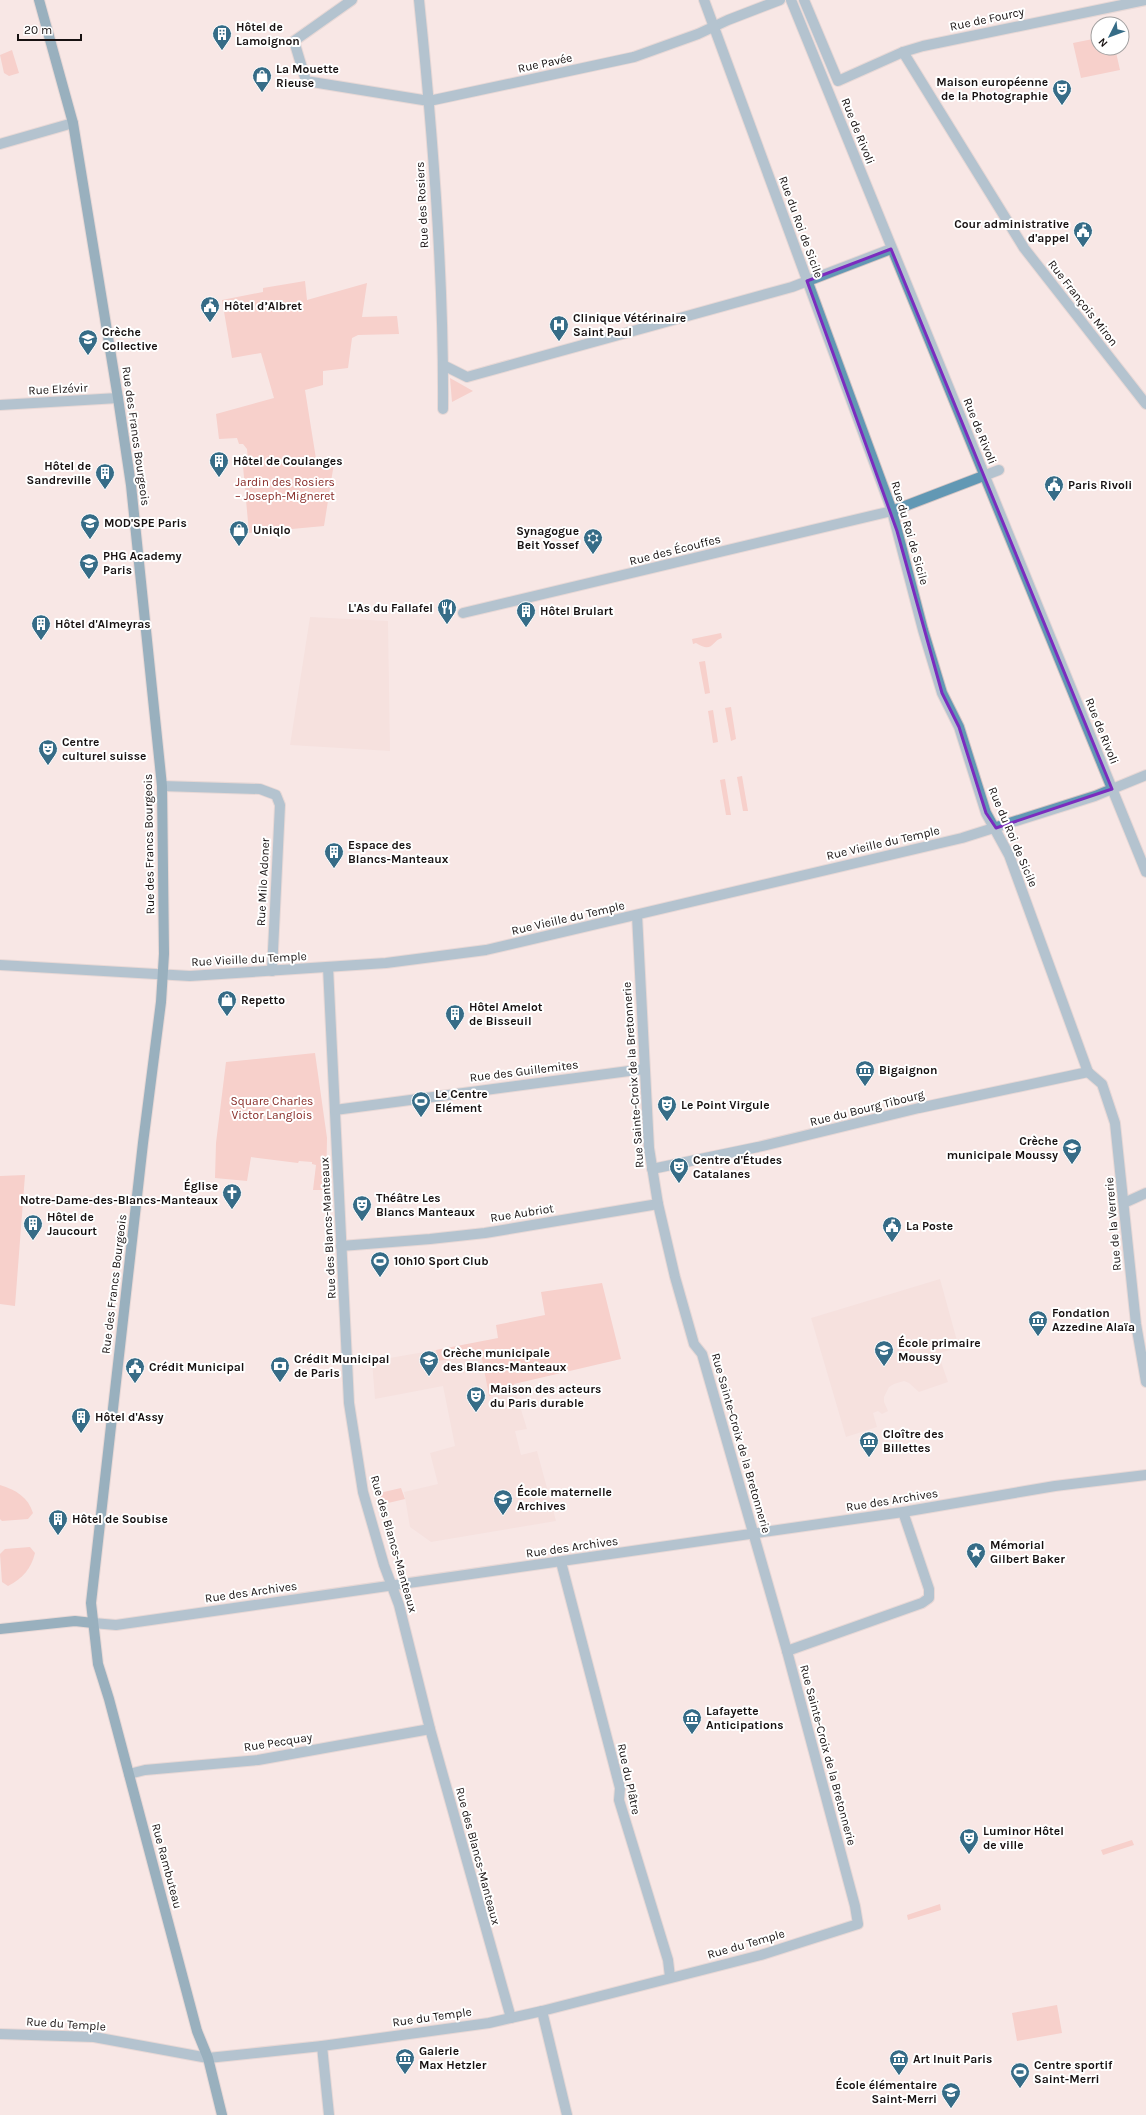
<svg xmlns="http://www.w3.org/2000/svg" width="1146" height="2115" viewBox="0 0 1146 2115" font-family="Karla,sans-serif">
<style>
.built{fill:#f3d9d6}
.green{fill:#f5b3ab}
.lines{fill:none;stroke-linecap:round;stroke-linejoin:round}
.street-casing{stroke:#d4c5c3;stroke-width:12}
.secondary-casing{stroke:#d4c5c3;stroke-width:12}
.street{stroke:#6298b4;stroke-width:10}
.secondary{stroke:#276d8e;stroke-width:10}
.marked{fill:none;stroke:#7b2cbf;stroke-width:3;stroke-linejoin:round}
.labels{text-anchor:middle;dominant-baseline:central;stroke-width:4;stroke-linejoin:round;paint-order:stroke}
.street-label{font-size:12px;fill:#171111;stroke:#fff}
.poi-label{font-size:12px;font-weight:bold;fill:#171111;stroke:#fff;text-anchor:start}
.park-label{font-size:12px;fill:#862925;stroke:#fff}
</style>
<rect width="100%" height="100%" fill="#f8e7e5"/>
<g class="built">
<path d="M 310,617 L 388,621 L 390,751 L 290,745 Z"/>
<path d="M 940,1279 L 959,1348 L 938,1353 L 948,1382 L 919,1392 L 909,1383 L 904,1381 L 894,1384 L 889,1387 L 884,1397 L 884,1402 L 888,1411 L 882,1414 L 878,1411 L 873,1413 L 877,1427 L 846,1437 L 811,1318 Z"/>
<path d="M 436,1350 L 439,1361 L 481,1353 L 489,1396 L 515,1390 L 527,1429 L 515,1431 L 521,1455 L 537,1451 L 556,1521 L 431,1542 L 410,1527 L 404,1492 L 438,1484 L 430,1453 L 455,1446 L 443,1386 L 375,1399 L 372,1361 Z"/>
</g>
<g class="green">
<path d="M 1098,38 L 1098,48 L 1115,48 L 1120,70 L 1081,78 L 1073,43 Z"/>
<path d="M 12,50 L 19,73 L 9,76 L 4,73 L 0,55 Z"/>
<path d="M 305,281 L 307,300 L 367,283 L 362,317 L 397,316 L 399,334 L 358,335 L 352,338 L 348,368 L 323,371 L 323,385 L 305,390 L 317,465 L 334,463 L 324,526 L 249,533 L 243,466 L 248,460 L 247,449 L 243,444 L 239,444 L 237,438 L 219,439 L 216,414 L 274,398 L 261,353 L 232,358 L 222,300 L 263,292 L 263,288 Z"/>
<path d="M 450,378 L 473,391 L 452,402 Z"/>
<path d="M 721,633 L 722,638 C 711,641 713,654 696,643 L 693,644 L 692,639 Z"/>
<path d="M 705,661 L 710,693 L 705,694 L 699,662 Z"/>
<path d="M 731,707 L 736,739 L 731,741 L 725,708 Z"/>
<path d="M 713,710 L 718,742 L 713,743 L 708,711 Z"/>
<path d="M 742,776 L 748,811 L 743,811 L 737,777 Z"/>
<path d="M 725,779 L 731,815 L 726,815 L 720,780 Z"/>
<path d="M 315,1053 L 327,1138 L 326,1190 L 313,1190 L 316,1165 L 312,1164 L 312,1162 L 299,1161 L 298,1163 L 251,1157 L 247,1181 L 215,1178 L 216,1143 L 226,1062 Z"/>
<path d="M 25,1175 L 15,1306 L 0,1304 L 0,1176 Z"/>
<path d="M 602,1283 L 621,1359 L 514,1384 L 515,1390 L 489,1396 L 481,1354 L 438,1361 L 436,1350 L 498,1338 L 496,1325 L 545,1315 L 541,1292 Z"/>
<path d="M 0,1485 C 16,1490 28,1497 33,1513 L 28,1519 L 2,1521 L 0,1519 Z"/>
<path d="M 401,1488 L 405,1499 L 388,1503 L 376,1496 L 375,1494 Z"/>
<path d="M 30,1547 L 35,1553 C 31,1569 23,1578 8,1586 L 2,1582 L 0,1554 L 5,1549 Z"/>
<path d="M 1132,1840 L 1134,1845 L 1103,1855 L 1101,1850 Z"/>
<path d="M 940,1904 L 941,1910 L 908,1920 L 907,1915 Z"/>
<path d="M 1057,2005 L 1062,2033 L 1017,2041 L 1012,2013 Z"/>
</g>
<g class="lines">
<defs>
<g id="street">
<path d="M 352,0 L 294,41 L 306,81 L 429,101 L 634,57 L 698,34 L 728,20 L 780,0"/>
<path d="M 419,0 C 433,135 444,273 443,409"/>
<path d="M 704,0 L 892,511 L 923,630 L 942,693 L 959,727 L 986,813 L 1009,855 L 1088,1072"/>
<path d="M 791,0 L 1146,872"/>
<path d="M 804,0 L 838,81 L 903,52 L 923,46 L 1146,0"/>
<path d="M 903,52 L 1024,248 L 1146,404"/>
<path d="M 0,144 L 73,123"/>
<path d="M 443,365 L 467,377 L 792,287 L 891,249"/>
<path d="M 0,405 L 118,398"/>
<path d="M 463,613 L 892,511 L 999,470"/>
<path d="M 162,786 L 260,789 L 276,795 L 280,805 L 272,971"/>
<path d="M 0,965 L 190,976 L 386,963 L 486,950 L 962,838 L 1095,796 L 1146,775"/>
<path d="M 328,967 L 349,1403 L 363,1492 L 384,1565 L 399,1605 L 430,1729 L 511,2018"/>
<path d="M 1088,1072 L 1102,1084 L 1115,1123 L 1136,1324 L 1146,1382"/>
<path d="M 335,1110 L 644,1069"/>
<path d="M 652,1169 L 758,1147 L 919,1108 L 1088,1072"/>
<path d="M 1124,1203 L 1146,1193"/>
<path d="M 341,1246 L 430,1239 L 485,1233 L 658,1204"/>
<path d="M 561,1562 L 620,1788 L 619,1800 L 668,1960 L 670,1977"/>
<path d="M 93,1623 L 116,1625 L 903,1512 L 1055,1486 L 1146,1475"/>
<path d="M 787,1651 L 922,1603 L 929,1598 L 929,1589 L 903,1512"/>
<path d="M 129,1774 L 145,1770 L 258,1760 L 430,1729"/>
<path d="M 542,2011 L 567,2115"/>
<path d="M 0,2034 L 94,2037 L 208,2058 L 322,2046 L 489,2023 L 542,2011 L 761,1955 L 858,1924 L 855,1906 L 787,1651 L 702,1354 L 694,1344 L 675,1277 L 658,1204 L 649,1148 L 637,915"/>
<path d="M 322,2046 L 329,2115"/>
</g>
<g id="secondary">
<path d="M 39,0 L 73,123 L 118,398 L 131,485 L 162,786 L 164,954 L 161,1002 L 143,1143 L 91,1603 L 98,1664 L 109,1699 L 197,2031 L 208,2058 L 222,2115"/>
<path d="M 0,1629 L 75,1621 L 93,1623"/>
</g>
</defs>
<use href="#street" class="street-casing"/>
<use href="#secondary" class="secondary-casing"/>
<use href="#street" class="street"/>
<use href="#secondary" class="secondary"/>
</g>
<path d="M0 0H1146V2115H0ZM 891,249 L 1112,789 L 996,828 L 986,813 L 959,727 L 942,693 L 897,531 L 807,281 Z" fill="#f8e7e5" fill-opacity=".55" fill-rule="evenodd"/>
<path class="marked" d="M 891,249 L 1112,789 L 996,828 L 986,813 L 959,727 L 942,693 L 897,531 L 807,281 Z"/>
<defs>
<symbol id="building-pin" viewBox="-11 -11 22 30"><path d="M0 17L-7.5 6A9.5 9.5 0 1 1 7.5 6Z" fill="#366c87" stroke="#fff"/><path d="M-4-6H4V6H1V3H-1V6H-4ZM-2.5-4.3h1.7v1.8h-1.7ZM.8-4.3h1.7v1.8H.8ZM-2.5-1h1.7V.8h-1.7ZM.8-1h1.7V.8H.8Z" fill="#fff"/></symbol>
<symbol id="shop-pin" viewBox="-11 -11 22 30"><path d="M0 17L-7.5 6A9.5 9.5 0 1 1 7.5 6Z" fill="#366c87" stroke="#fff"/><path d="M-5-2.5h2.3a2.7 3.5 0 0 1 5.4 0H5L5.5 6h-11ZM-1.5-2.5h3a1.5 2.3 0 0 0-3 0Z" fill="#fff"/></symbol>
<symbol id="theatre-pin" viewBox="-11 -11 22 30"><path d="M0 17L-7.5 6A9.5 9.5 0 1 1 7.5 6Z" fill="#366c87" stroke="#fff"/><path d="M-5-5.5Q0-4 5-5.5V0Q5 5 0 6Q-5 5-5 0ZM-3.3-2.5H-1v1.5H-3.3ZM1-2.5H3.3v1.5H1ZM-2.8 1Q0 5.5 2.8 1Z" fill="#fff"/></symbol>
<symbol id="civic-pin" viewBox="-11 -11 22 30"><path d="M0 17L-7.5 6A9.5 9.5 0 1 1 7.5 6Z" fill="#366c87" stroke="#fff"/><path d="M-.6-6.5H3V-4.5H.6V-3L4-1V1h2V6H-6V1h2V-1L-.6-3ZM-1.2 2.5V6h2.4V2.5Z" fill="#fff"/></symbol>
<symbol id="hospital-pin" viewBox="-11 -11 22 30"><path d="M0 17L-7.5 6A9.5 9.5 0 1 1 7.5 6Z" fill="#366c87" stroke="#fff"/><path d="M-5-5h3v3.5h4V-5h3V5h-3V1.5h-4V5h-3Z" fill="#fff"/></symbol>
<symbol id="school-pin" viewBox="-11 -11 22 30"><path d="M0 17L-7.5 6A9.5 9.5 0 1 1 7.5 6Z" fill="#366c87" stroke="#fff"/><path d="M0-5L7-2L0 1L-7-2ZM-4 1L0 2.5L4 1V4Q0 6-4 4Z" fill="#fff"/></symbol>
<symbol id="university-pin" viewBox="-11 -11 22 30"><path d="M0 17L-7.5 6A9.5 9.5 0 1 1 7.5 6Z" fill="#366c87" stroke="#fff"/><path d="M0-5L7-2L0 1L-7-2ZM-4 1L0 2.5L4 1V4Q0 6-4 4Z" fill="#fff"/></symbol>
<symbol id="synagogue-pin" viewBox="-11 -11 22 30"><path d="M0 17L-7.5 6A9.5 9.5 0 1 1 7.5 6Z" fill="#366c87" stroke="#fff"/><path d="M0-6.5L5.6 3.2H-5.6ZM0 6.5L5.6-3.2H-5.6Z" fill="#fff"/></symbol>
<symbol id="restaurant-pin" viewBox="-11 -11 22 30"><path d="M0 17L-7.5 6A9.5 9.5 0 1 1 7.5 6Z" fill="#366c87" stroke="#fff"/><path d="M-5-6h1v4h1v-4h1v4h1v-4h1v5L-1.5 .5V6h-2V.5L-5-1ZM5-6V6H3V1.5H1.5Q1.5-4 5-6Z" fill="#fff"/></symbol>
<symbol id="museum-pin" viewBox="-11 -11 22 30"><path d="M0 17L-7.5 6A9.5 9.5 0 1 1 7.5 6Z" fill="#366c87" stroke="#fff"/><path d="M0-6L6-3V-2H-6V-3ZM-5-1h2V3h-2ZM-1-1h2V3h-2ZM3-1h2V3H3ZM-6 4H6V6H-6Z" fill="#fff"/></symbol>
<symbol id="stadium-pin" viewBox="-11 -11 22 30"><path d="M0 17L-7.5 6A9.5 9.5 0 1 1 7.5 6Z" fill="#366c87" stroke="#fff"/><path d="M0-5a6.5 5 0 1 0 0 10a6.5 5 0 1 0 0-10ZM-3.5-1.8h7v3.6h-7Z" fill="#fff"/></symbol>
<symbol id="church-pin" viewBox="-11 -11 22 30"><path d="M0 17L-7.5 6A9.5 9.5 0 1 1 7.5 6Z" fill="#366c87" stroke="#fff"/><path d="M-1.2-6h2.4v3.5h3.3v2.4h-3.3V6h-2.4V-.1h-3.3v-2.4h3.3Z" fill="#fff"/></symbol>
<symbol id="bank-pin" viewBox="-11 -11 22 30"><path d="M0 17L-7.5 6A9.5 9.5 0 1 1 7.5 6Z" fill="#366c87" stroke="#fff"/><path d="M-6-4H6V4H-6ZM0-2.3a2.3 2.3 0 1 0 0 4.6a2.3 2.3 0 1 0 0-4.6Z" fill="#fff"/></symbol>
<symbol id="sight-pin" viewBox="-11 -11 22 30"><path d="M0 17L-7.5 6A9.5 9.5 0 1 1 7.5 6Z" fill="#366c87" stroke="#fff"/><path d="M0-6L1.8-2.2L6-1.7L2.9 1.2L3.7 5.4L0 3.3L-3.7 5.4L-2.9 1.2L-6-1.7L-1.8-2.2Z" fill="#fff"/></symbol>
</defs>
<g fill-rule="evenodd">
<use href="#building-pin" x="211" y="23" width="22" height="30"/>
<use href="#shop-pin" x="251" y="65" width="22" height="30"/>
<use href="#theatre-pin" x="1051" y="78" width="22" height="30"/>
<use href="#civic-pin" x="1072" y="220" width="22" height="30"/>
<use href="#civic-pin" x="199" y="295" width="22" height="30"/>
<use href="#hospital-pin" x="548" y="314" width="22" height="30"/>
<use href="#school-pin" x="77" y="328" width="22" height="30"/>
<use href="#building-pin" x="208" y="450" width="22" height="30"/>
<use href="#building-pin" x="94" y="462" width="22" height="30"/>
<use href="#civic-pin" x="1043" y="474" width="22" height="30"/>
<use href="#university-pin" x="79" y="512" width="22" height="30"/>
<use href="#shop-pin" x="228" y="519" width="22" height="30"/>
<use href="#synagogue-pin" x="582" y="527" width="22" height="30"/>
<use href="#university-pin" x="78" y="552" width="22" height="30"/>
<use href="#restaurant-pin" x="436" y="597" width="22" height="30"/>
<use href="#building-pin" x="515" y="600" width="22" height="30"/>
<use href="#building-pin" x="30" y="613" width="22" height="30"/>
<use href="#theatre-pin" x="37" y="738" width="22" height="30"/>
<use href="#building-pin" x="323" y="841" width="22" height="30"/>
<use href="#shop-pin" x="216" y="989" width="22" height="30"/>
<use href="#building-pin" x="444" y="1003" width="22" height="30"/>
<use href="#museum-pin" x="854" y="1059" width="22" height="30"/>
<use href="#stadium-pin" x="410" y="1090" width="22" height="30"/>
<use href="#theatre-pin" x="656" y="1094" width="22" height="30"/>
<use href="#school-pin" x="1061" y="1137" width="22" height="30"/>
<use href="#theatre-pin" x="668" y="1156" width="22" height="30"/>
<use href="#church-pin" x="221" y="1182" width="22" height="30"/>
<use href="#theatre-pin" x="351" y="1194" width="22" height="30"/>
<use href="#building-pin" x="22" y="1213" width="22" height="30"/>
<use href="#civic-pin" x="881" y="1215" width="22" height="30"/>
<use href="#stadium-pin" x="369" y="1250" width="22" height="30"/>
<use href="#museum-pin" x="1027" y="1309" width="22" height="30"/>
<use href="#school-pin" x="873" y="1339" width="22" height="30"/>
<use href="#school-pin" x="418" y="1349" width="22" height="30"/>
<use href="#bank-pin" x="269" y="1355" width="22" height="30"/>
<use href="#civic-pin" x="124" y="1356" width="22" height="30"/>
<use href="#theatre-pin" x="465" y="1385" width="22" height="30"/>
<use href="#building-pin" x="70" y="1406" width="22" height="30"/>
<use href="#museum-pin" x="858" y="1430" width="22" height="30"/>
<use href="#school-pin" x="492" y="1488" width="22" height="30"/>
<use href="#building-pin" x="47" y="1508" width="22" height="30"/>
<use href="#sight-pin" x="965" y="1541" width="22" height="30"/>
<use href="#museum-pin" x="681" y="1707" width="22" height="30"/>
<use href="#theatre-pin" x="958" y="1827" width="22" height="30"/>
<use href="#museum-pin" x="394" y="2047" width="22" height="30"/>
<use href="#museum-pin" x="888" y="2048" width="22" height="30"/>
<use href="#stadium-pin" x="1009" y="2061" width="22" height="30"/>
<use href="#school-pin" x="940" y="2081" width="22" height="30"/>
</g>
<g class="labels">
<g class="street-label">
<text transform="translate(987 19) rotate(-12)">Rue de Fourcy</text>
<text transform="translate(545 63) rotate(-12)">Rue Pavée</text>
<text transform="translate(858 131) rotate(68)">Rue de Rivoli</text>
<text transform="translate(422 205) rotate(-93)">Rue des Rosiers</text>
<text transform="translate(801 227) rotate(70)">Rue du Roi de Sicile</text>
<text transform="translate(1083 303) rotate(52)">Rue François Miron</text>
<text transform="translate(58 389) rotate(-3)">Rue Elzévir</text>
<text transform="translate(980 431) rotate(68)">Rue de Rivoli</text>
<text transform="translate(136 436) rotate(82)">Rue des Francs Bourgeois</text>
<text transform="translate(910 533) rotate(74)">Rue du Roi de Sicile</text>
<text transform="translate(675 550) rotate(-14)">Rue des Écouffes</text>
<text transform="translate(1102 731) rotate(68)">Rue de Rivoli</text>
<text transform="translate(1013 837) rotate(67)">Rue du Roi de Sicile</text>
<text transform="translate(883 843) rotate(-13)">Rue Vieille du Temple</text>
<text transform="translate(149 844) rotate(-91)">Rue des Francs Bourgeois</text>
<text transform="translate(263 882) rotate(-87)">Rue Milo Adoner</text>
<text transform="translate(568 918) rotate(-13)">Rue Vieille du Temple</text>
<text transform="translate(249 959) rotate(-3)">Rue Vieille du Temple</text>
<text transform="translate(524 1071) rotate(-7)">Rue des Guillemites</text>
<text transform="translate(633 1075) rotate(-94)">Rue Sainte-Croix de la Bretonnerie</text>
<text transform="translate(867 1108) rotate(-14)">Rue du Bourg Tibourg</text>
<text transform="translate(522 1213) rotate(-9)">Rue Aubriot</text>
<text transform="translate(1113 1224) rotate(-95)">Rue de la Verrerie</text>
<text transform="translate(328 1228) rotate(-93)">Rue des Blancs-Manteaux</text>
<text transform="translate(114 1284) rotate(-83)">Rue des Francs Bourgeois</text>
<text transform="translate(741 1443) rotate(74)">Rue Sainte-Croix de la Bretonnerie</text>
<text transform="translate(892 1500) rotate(-9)">Rue des Archives</text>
<text transform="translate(394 1544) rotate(74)">Rue des Blancs-Manteaux</text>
<text transform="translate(572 1547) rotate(-8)">Rue des Archives</text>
<text transform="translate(251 1592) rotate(-8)">Rue des Archives</text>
<text transform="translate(278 1742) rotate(-9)">Rue Pecquay</text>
<text transform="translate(828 1755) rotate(75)">Rue Sainte-Croix de la Bretonnerie</text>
<text transform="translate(629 1779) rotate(78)">Rue du Plâtre</text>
<text transform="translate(478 1856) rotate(75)">Rue des Blancs-Manteaux</text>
<text transform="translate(167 1866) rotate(75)">Rue Rambuteau</text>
<text transform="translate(746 1944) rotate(-16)">Rue du Temple</text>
<text transform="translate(432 2017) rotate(-8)">Rue du Temple</text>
<text transform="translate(66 2024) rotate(4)">Rue du Temple</text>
</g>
<g class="poi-label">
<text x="236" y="27">Hôtel de<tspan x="236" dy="14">Lamoignon</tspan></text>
<text x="276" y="69">La Mouette<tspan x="276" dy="14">Rieuse</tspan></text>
<text x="1048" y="82" text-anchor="end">Maison européenne<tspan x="1048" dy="14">de la Photographie</tspan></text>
<text x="1069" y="224" text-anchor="end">Cour administrative<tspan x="1069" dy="14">d'appel</tspan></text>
<text x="224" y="306">Hôtel d’Albret</text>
<text x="573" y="318">Clinique Vétérinaire<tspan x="573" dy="14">Saint Paul</tspan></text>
<text x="102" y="332">Crèche<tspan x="102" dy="14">Collective</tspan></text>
<text x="233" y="461">Hôtel de Coulanges</text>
<text x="91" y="466" text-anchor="end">Hôtel de<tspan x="91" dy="14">Sandreville</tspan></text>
<text x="1068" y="485">Paris Rivoli</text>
<text x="104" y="523">MOD'SPE Paris</text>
<text x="253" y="530">Uniqlo</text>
<text x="579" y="531" text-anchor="end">Synagogue<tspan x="579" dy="14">Beit Yossef</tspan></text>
<text x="103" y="556">PHG Academy<tspan x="103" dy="14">Paris</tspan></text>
<text x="433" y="608" text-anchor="end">L'As du Fallafel</text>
<text x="540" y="611">Hôtel Brulart</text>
<text x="55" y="624">Hôtel d'Almeyras</text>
<text x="62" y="742">Centre<tspan x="62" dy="14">culturel suisse</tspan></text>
<text x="348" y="845">Espace des<tspan x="348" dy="14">Blancs-Manteaux</tspan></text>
<text x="241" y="1000">Repetto</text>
<text x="469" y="1007">Hôtel Amelot<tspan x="469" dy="14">de Bisseuil</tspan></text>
<text x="879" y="1070">Bigaignon</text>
<text x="435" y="1094">Le Centre<tspan x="435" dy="14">Elément</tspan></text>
<text x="681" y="1105">Le Point Virgule</text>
<text x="1058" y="1141" text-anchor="end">Crèche<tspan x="1058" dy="14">municipale Moussy</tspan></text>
<text x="693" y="1160">Centre d'Études<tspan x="693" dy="14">Catalanes</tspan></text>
<text x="218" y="1186" text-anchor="end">Église<tspan x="218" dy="14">Notre-Dame-des-Blancs-Manteaux</tspan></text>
<text x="376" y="1198">Théâtre Les<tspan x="376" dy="14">Blancs Manteaux</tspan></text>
<text x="47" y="1217">Hôtel de<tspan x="47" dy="14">Jaucourt</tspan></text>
<text x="906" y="1226">La Poste</text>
<text x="394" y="1261">10h10 Sport Club</text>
<text x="1052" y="1313">Fondation<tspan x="1052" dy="14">Azzedine Alaïa</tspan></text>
<text x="898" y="1343">École primaire<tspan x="898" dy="14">Moussy</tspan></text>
<text x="443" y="1353">Crèche municipale<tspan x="443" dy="14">des Blancs-Manteaux</tspan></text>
<text x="294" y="1359">Crédit Municipal<tspan x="294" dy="14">de Paris</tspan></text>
<text x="149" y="1367">Crédit Municipal</text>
<text x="490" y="1389">Maison des acteurs<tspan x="490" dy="14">du Paris durable</tspan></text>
<text x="95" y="1417">Hôtel d'Assy</text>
<text x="883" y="1434">Cloître des<tspan x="883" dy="14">Billettes</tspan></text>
<text x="517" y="1492">École maternelle<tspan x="517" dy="14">Archives</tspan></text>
<text x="72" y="1519">Hôtel de Soubise</text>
<text x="990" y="1545">Mémorial<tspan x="990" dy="14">Gilbert Baker</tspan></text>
<text x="706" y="1711">Lafayette<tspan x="706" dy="14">Anticipations</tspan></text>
<text x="983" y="1831">Luminor Hôtel<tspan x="983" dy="14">de ville</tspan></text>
<text x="419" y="2051">Galerie<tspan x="419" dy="14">Max Hetzler</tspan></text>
<text x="913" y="2059">Art Inuit Paris</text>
<text x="1034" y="2065">Centre sportif<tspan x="1034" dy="14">Saint-Merri</tspan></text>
<text x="937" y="2085" text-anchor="end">École élémentaire<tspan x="937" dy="14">Saint-Merri</tspan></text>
</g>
<g class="park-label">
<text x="285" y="482">Jardin des Rosiers<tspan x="285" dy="14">– Joseph-Migneret</tspan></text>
<text x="272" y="1101">Square Charles<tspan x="272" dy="14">Victor Langlois</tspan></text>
</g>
</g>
<g transform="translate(1110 36) rotate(228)"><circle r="19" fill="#ffffff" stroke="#a2a0a0"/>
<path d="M0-3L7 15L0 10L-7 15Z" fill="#366c87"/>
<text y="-6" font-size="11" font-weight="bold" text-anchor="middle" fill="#171111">N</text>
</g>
<path d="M18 34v6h63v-6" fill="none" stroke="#171111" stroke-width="2"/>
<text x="24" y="34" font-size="12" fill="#171111" stroke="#ffffff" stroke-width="3" paint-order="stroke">20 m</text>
</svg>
